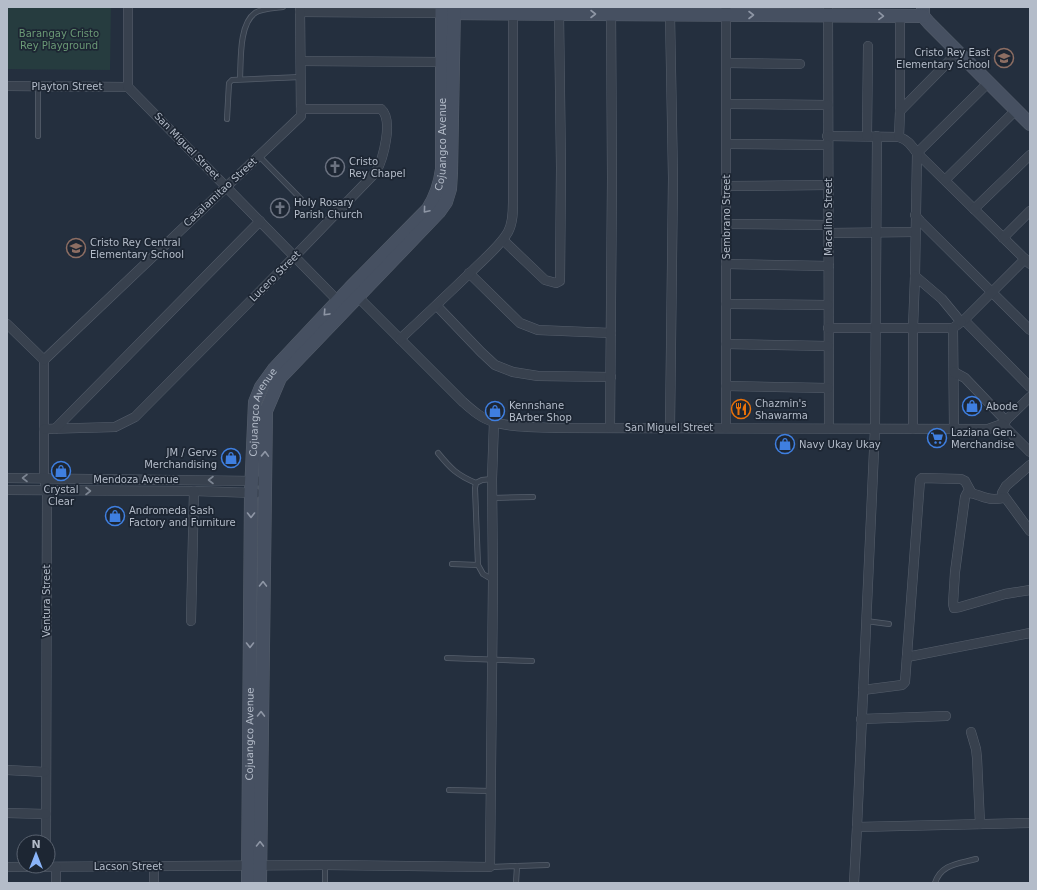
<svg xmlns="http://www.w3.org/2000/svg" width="1037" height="890" viewBox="0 0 1037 890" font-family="'DejaVu Sans',sans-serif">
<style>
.green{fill:#263c3f}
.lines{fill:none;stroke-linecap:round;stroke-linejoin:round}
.lane-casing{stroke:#565f6c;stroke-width:6}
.street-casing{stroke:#565f6c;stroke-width:10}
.secondary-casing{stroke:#565f6c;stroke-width:14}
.lane{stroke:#38414e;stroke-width:4.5}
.street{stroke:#38414e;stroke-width:9}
.secondary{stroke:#465061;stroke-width:13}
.oneway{stroke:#8e96a5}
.oneway2{stroke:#7c8592}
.labels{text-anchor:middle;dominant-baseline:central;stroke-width:3.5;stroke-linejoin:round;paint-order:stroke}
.park-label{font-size:10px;fill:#6b9a76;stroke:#1d2633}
.poi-label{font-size:10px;fill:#b4bcc9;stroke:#1d2633;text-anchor:start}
.street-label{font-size:10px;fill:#b4bcc9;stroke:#1d2633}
</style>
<rect width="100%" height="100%" fill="#242f3e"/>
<path class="green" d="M 7,7 L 111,7 L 110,70 L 7,69 Z"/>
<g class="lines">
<defs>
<g id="lane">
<path d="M 240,79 C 241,60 239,24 255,13 C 260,9 276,8 283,7"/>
<path d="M 38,86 L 38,136"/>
<path d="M 227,119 L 229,83 L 232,80 L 301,77"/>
<path d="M 259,156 L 301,199"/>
<path d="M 438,453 C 451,469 457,475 476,483"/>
<path d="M 492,479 L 482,480 L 476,483 L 475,488 L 478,565 L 483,574 L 493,580"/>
<path d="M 492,498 L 533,497"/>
<path d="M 452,564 L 478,565"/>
<path d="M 866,621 L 889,624"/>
<path d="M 447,658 L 532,661"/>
<path d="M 449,790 L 491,791"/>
<path d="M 517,866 L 547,865"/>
<path d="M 490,867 L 517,866 L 516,883"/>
<path d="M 325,883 L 325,865"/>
<path d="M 935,883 C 941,864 958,864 976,859"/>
</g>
<g id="street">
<path d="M 828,7 L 829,428"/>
<path d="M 300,12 L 442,13"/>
<path d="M 900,16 L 900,111"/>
<path d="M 301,61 L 442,62"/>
<path d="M 727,63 L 800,64"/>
<path d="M 7,86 L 128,87"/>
<path d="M 128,87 L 342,305"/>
<path d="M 128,87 L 128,7"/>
<path d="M 727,104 L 828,105"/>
<path d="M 827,136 L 899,137 C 908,140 911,145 917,153 L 1030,264"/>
<path d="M 867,136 L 868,46"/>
<path d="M 899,137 L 900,111 L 958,52"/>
<path d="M 727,144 L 827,145"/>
<path d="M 945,180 L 1016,110"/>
<path d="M 727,186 L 828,185"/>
<path d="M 974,209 L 1030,155"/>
<path d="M 915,215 L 921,222 L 1030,330"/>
<path d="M 726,224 L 829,225"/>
<path d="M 829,233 L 915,232"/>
<path d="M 1003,238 L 1030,211"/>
<path d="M 503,240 L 545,280 L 556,283 L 560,281 L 561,168 L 559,14"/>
<path d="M 726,264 L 829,266"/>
<path d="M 469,273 L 520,323 L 538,330 L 611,333"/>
<path d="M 915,276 L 917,153 L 989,82"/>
<path d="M 355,294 L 463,402 C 472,410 482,419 494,422 C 512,428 538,427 557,428 L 988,429 L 1002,424 L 1030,397"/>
<path d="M 726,304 L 828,305"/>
<path d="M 437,306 L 481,352 L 495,365 L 513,372 L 538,376 L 611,377"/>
<path d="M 964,320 L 1030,387"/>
<path d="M 7,324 L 44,360"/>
<path d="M 828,328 L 953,328 L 964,320 L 1025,259"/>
<path d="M 953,328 L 954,429"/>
<path d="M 400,339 C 425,316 449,293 473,270 C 485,258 500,246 508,232 C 513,223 513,211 513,202 L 513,8"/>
<path d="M 726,344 L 828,346"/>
<path d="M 44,360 L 44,479 L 47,491 L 46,842"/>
<path d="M 44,360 L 301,116 L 300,7"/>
<path d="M 954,372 L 965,378 L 1006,421"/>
<path d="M 726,386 L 828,388"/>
<path d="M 1002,424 L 1030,452"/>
<path d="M 610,427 L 612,178 L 611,7"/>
<path d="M 670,428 L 673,178 L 670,15"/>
<path d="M 726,428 L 726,7"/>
<path d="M 44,429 L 115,427 L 135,417 L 295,256 L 376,172 C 383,159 394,120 381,109 L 301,109"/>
<path d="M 55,429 L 260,221"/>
<path d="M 913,429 L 913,328 L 915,276 L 942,299 L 961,322"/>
<path d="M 1030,465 L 1006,486 L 1002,493 L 1030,531"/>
<path d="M 7,478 L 264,481"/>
<path d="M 7,490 L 194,491 L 256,493"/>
<path d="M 1004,498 C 998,499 993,500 987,498 C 980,497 974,492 967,493 L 965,497 L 955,572 L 953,604 L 954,608 L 960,607 L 1005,594 L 1030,590"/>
<path d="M 191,621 L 194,491"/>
<path d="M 907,657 L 1030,633"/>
<path d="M 863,690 L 902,685 L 905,682 L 920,480 L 922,478 L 961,479 L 965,481 L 971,492"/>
<path d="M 861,719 L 946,716"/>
<path d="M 971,732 L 976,749 L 977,758 L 980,824"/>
<path d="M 7,770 L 45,772"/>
<path d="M 7,813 L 46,814"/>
<path d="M 857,827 L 1030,823"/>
<path d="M 7,867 L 325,865 L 490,867 L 493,580 L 492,479 L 494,422"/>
<path d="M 56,883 L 56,867"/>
<path d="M 154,883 L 154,866"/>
<path d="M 854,883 L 857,827 L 875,428 L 877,136"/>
</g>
<g id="secondary">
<path d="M 923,7 L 923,16 L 929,23 L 1030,124"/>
<path d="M 446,13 L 923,16"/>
<path id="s1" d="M 248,883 L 251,493 L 255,402 L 261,387 L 274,369 L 350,288 L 428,209 C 436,196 440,185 442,169 L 442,7"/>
<path d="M 260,883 L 266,411 L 280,378 L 439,212 L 446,202 L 450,189 L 451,173 L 454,7"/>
</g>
</defs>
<use href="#lane" class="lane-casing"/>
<use href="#street" class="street-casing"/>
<use href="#secondary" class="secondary-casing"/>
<use href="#lane" class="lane"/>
<use href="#street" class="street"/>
<use href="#secondary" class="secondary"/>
</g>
<defs><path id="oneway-chevron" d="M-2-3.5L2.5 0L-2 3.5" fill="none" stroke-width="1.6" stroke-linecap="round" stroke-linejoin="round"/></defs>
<g class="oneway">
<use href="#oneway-chevron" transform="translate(593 14)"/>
<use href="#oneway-chevron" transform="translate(751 15)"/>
<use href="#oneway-chevron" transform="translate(881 16) rotate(1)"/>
<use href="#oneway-chevron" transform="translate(426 210) rotate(130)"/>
<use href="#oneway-chevron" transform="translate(326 313) rotate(133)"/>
<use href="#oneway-chevron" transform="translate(265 454) rotate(-88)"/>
<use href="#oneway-chevron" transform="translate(251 515) rotate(90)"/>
<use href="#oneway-chevron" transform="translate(263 584) rotate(-89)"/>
<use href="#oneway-chevron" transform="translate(250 645) rotate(90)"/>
<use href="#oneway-chevron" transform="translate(261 714) rotate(-89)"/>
<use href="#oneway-chevron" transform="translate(260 844) rotate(-89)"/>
</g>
<g class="oneway2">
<use href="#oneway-chevron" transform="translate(25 478) rotate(-180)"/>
<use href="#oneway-chevron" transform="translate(211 480) rotate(-180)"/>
<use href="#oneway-chevron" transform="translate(88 491)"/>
</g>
<defs>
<symbol id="school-ring" viewBox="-11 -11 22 22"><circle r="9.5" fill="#1d2633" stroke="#8d6e63" stroke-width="1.5"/><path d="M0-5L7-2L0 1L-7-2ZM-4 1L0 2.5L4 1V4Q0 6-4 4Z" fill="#8d6e63"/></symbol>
<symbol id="church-ring" viewBox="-11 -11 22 22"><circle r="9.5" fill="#1d2633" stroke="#6b7280" stroke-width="1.5"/><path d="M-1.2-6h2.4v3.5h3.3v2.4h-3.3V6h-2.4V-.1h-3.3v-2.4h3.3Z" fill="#6b7280"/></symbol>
<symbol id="shop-ring" viewBox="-11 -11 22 22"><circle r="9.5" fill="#1d2633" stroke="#3f7fe0" stroke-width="1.5"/><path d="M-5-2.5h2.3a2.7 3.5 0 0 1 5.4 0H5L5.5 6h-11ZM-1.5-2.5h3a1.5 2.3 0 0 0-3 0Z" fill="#3f7fe0"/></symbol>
<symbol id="restaurant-ring" viewBox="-11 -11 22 22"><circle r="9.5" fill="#1d2633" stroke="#e8710a" stroke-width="1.5"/><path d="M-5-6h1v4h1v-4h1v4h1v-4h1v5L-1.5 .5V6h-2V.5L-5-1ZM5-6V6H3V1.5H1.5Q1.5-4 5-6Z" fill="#e8710a"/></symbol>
<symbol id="supermarket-ring" viewBox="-11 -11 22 22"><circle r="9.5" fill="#1d2633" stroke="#3f7fe0" stroke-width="1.5"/><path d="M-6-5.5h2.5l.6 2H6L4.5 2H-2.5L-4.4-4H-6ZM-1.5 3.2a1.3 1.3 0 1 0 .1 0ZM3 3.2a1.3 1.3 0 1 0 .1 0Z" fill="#3f7fe0"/></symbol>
</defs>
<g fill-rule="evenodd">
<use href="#school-ring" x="993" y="47" width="22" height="22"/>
<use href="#church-ring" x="324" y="156" width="22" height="22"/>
<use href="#church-ring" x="269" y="197" width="22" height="22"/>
<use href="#school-ring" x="65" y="237" width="22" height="22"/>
<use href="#shop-ring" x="961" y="395" width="22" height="22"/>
<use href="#restaurant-ring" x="730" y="398" width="22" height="22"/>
<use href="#shop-ring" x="484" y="400" width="22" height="22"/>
<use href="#supermarket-ring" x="926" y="427" width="22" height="22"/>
<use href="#shop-ring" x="774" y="433" width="22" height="22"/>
<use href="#shop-ring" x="220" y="447" width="22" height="22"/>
<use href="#shop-ring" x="50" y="460" width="22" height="22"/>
<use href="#shop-ring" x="104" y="505" width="22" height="22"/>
</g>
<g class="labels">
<g class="park-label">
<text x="59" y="33">Barangay Cristo<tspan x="59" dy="12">Rey Playground</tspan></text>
</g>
<g class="poi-label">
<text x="990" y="52" text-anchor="end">Cristo Rey East<tspan x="990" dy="12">Elementary School</tspan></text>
<text x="349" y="161">Cristo<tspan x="349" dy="12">Rey Chapel</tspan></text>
<text x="294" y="202">Holy Rosary<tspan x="294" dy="12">Parish Church</tspan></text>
<text x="90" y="242">Cristo Rey Central<tspan x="90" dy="12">Elementary School</tspan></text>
<text x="755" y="403">Chazmin's<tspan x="755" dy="12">Shawarma</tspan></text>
<text x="509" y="405">Kennshane<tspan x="509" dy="12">BArber Shop</tspan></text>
<text x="986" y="406">Abode</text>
<text x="951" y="432">Laziana Gen.<tspan x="951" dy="12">Merchandise</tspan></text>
<text x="799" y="444">Navy Ukay Ukay</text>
<text x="217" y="452" text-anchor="end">JM / Gervs<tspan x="217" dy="12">Merchandising</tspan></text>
<text x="61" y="489" text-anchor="middle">Crystal<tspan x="61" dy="12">Clear</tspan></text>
<text x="129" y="510">Andromeda Sash<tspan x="129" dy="12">Factory and Furniture</tspan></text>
</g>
<g class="street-label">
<text x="67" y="86">Playton Street</text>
<text stroke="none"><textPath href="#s1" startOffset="809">Cojuangco Avenue</textPath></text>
<text transform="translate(187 146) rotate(46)">San Miguel Street</text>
<text transform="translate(220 192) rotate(-43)">Casalamitao Street</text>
<text transform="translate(726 217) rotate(-90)">Sembrano Street</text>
<text transform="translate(828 217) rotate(-90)">Macalino Street</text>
<text transform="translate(275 276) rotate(-45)">Lucero Street</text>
<text stroke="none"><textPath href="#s1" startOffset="473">Cojuangco Avenue</textPath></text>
<text x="669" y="427">San Miguel Street</text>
<text x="136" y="479">Mendoza Avenue</text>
<text transform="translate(46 601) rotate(-90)">Ventura Street</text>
<text stroke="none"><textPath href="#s1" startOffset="149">Cojuangco Avenue</textPath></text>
<text x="128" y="866">Lacson Street</text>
</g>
</g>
<rect width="1037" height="890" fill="none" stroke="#b4bcc9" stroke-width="16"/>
<g transform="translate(36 854)"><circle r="19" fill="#1d2633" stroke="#59626f"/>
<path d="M0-3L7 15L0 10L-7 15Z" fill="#8ab4f8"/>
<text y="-6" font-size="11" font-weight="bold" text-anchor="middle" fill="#b4bcc9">N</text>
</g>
</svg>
